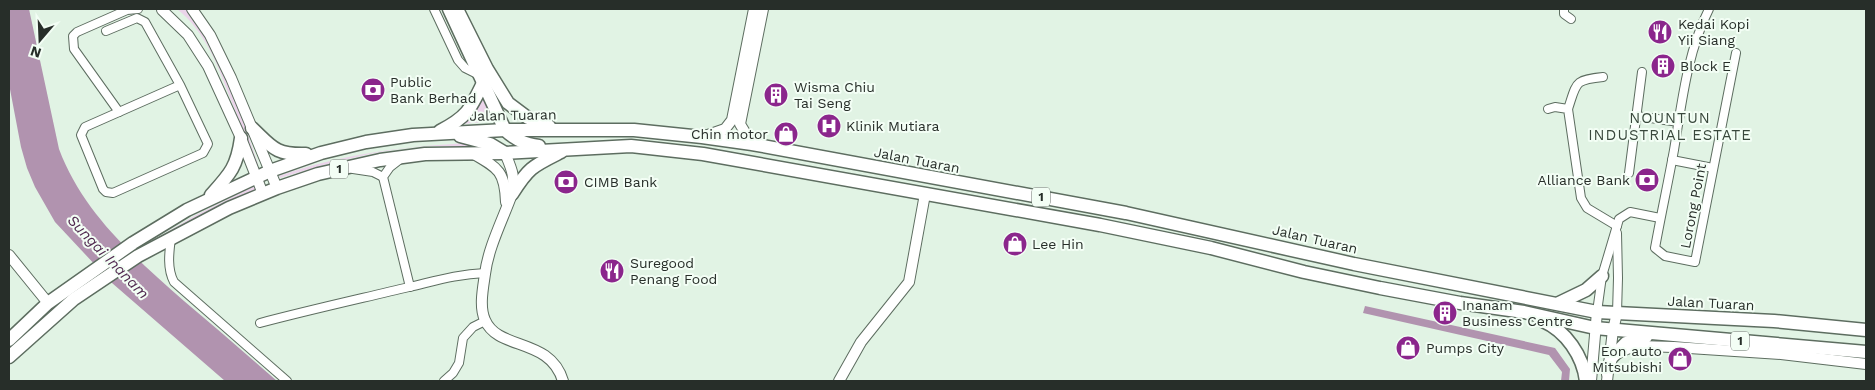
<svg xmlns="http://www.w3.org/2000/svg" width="1875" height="390" viewBox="0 0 1875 390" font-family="'Work Sans',sans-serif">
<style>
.green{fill:#ebd4ea}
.water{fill:#b193af}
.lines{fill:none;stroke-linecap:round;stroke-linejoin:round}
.minor-casing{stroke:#5d6d60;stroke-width:10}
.tertiary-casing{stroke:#5d6d60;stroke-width:12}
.primary-casing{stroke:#5d6d60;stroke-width:15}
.minor{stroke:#fff;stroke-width:8}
.tertiary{stroke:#fff;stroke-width:10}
.primary{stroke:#fff;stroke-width:12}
.labels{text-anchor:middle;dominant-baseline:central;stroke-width:4;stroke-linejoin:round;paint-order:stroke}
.shield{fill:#f3fef5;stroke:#646c66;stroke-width:1}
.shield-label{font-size:12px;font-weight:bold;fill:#272e29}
.poi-label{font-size:14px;fill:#272e29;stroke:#f3fef5;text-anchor:start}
.street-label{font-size:14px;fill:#272e29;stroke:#f3fef5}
.neighbourhood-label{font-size:15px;letter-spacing:1px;fill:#39483c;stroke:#f3fef5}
.water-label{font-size:15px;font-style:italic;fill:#50284f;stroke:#f3fef5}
</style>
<rect width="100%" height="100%" fill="#e1f3e4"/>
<g class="green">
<path d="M 177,9 L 194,9 L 233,91 L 258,164 L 257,165 C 248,144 240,122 231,100 C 218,66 206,32 177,9 Z"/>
<path d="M 483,94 L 493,121 L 463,124 L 475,111 Z"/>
<path d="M 471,143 L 483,147 C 467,147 450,146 433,146 C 382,148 329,163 280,178 L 279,176 C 341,154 405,146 471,143 Z"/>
<path d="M 255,186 L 256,188 L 252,193 L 198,217 L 140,248 L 196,215 Z"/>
</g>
<g class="water">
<path d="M 9,9 L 29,9 L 59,149 C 83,213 134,257 184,301 C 215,327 246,354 277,381 L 225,381 L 112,283 L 55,222 L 35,187 L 27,168 L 21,147 L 9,84 Z"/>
<path d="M 1365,306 L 1555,348 L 1570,369 L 1569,381 L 1561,381 L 1562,372 L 1549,355 L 1363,313 Z"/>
</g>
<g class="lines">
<defs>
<g id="minor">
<path d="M 434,9 L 458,60 L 465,68 L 479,75"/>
<path d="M 1564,9 L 1564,14 L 1571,19"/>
<path d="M 1709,9 C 1687,53 1682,102 1674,150 C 1668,183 1661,215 1655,248 L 1665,256 L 1695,262 L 1736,53"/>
<path d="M 106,31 L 137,18 L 145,22 L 180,85 L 208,144 L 203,153 L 113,193 L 106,192 L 103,189 L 81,135 L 85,127 L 180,85"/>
<path d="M 1548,109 L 1555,107 L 1568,109 L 1581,198 L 1587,208 L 1617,226"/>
<path d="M 1568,109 C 1577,82 1574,80 1603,77"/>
<path d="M 119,112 L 74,49 L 73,36 L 77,32 L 127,10 L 138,9"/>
<path d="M 1636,116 L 1679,122"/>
<path d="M 399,160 L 390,167 L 383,177 L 410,287"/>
<path d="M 1672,160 L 1713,168"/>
<path d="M 353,169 L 373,172 L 383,177"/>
<path d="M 1629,173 L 1642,72"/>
<path d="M 1617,233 L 1618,278 L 1617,313"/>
<path d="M 171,238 C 169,253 167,269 174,282 L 287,381"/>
<path d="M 1597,312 L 1602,276 L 1619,219 L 1630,212 L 1660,218"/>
<path d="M 260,323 C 309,310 359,299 409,287 C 435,281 458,274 485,273"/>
<path d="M 444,381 L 453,373 L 459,363 L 463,338 L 473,327 L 485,321"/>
</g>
<g id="tertiary">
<path d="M 192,9 L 210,35 L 231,78 L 277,188"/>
<path d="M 162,10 L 188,35 L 208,66 L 241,138 L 263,194"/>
<path d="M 702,137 L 725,129 L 732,120 L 754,9"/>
<path d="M 752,144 L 740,124 L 763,9"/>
<path d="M 472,153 C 498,168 505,171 506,202"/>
<path d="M 505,153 C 512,170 515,175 512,194 C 503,219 488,248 485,274 C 483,288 479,307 485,320 C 498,351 550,337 563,381"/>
<path d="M 9,255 L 48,303"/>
<path d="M 1607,374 L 1613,356 L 1627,349 L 1639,346 L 1674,347 L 1781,354 L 1866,364"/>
<path d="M 839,381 L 861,342 L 909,282 L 925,194"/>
<path d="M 1591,381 L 1597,312"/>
<path d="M 1607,381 L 1613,330 L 1617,313"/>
</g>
<g id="primary">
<path d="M 449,9 L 505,130 C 515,140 525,144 539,146"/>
<path d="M 458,11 L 487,69 L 508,103 L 528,118 L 549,126"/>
<path d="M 252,128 C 272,147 275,155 306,154"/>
<path d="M 440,131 C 467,117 470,110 483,83"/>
<path d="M 460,136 L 490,144 L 505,153"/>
<path d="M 512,194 C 529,167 533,166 561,152"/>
<path d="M 211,195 C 230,174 237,167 241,138"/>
<path d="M 1559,303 L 1586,290 L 1602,276"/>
<path d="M 1543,321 C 1566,331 1583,356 1586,381"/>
<path d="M 9,340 L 48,303 L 133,243 L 187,210 L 270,171 L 321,153 L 366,142 L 413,135 L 505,130 L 634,130 L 702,137 L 752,144 L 1126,213 L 1354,264 L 1597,312 L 1774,321 L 1866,330"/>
<path d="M 1613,356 L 1626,343 L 1646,337"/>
<path d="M 9,357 L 74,299 L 138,256 L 229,208 L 277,188 L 318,174 L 380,160 L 425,154 L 505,153 L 631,146 L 703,154 L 1100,225 L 1211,248 L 1304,272 L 1380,288 L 1460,303 L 1524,312 L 1595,328 L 1866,352"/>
</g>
</defs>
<use href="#minor" class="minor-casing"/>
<use href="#tertiary" class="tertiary-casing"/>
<use href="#primary" class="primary-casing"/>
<use href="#minor" class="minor"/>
<use href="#tertiary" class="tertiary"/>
<use href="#primary" class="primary"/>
</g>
<defs>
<symbol id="restaurant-disc" viewBox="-11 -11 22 22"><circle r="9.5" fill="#8b268c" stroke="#f3fef5"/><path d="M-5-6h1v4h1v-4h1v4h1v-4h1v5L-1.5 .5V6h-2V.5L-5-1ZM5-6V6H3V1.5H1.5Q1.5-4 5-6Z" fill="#fff"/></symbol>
<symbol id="building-disc" viewBox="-11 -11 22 22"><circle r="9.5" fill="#8b268c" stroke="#f3fef5"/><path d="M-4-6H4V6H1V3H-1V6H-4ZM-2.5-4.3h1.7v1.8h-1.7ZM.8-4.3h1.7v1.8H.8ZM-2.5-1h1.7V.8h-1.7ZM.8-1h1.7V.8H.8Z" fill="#fff"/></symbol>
<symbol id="bank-disc" viewBox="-11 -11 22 22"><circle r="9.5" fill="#8b268c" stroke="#f3fef5"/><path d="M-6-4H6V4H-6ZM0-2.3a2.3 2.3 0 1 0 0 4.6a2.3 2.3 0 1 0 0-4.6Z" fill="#fff"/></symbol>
<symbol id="hospital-disc" viewBox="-11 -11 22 22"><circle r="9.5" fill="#8b268c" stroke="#f3fef5"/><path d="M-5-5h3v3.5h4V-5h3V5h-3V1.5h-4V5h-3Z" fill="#fff"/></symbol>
<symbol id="shop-disc" viewBox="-11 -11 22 22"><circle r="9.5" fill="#8b268c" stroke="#f3fef5"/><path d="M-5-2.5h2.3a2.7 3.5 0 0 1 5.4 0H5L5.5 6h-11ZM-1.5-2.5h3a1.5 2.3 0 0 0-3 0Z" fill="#fff"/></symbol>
</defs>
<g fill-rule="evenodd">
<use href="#restaurant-disc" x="1646" y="18" width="28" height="28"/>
<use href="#building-disc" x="1649" y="52" width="28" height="28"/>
<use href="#bank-disc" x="359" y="76" width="28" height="28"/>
<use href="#building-disc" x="762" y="81" width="28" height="28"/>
<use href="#hospital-disc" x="815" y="112" width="28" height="28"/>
<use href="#shop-disc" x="772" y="120" width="28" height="28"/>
<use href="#bank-disc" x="1633" y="166" width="28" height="28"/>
<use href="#bank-disc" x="552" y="168" width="28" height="28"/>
<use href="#shop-disc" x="1001" y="230" width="28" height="28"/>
<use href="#restaurant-disc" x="598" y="257" width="28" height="28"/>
<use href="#building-disc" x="1431" y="299" width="28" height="28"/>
<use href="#shop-disc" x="1394" y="334" width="28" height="28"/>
<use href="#shop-disc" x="1666" y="345" width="28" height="28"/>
</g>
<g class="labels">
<g class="shield">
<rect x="330" y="159.5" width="18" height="19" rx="4"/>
<rect x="1032" y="187.5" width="18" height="19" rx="4"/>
<rect x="1731" y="331.5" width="18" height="19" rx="4"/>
</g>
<g class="shield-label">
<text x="339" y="169">1</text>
<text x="1041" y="197">1</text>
<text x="1740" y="341">1</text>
</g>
<g class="poi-label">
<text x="1678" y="24">Kedai Kopi<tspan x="1678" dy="16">Yii Siang</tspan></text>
<text x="1680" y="66">Block E</text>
<text x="390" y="82">Public<tspan x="390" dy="16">Bank Berhad</tspan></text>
<text x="794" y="87">Wisma Chiu<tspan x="794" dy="16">Tai Seng</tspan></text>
<text x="846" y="126">Klinik Mutiara</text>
<text x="768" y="134" text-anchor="end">Chin motor</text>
<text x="1630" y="180" text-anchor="end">Alliance Bank</text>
<text x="584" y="182">CIMB Bank</text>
<text x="1032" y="244">Lee Hin</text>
<text x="630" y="263">Suregood<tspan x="630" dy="16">Penang Food</tspan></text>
<text x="1462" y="305">Inanam<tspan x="1462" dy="16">Business Centre</tspan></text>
<text x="1426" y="348">Pumps City</text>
<text x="1662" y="351" text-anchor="end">Eon auto<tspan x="1662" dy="16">Mitsubishi</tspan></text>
</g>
<g class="street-label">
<text transform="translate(513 115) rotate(-1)">Jalan Tuaran</text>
<text transform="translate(917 160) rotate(11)">Jalan Tuaran</text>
<text transform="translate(1693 206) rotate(-79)">Lorong Point</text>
<text transform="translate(1315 239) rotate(13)">Jalan Tuaran</text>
<text transform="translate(1711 303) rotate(3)">Jalan Tuaran</text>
</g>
<g class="neighbourhood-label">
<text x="1670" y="118">NOUNTUN<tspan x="1670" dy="17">INDUSTRIAL ESTATE</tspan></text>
</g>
<g class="water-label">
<text transform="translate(108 257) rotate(46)">Sungai Inanam</text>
</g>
</g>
<rect width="1875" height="390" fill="none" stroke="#272e29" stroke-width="20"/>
<g transform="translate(40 40) rotate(199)" stroke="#f3fef5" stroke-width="4" paint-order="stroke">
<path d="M0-4L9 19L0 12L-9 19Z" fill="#272e29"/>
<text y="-8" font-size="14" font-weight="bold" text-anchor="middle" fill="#272e29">N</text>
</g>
</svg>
